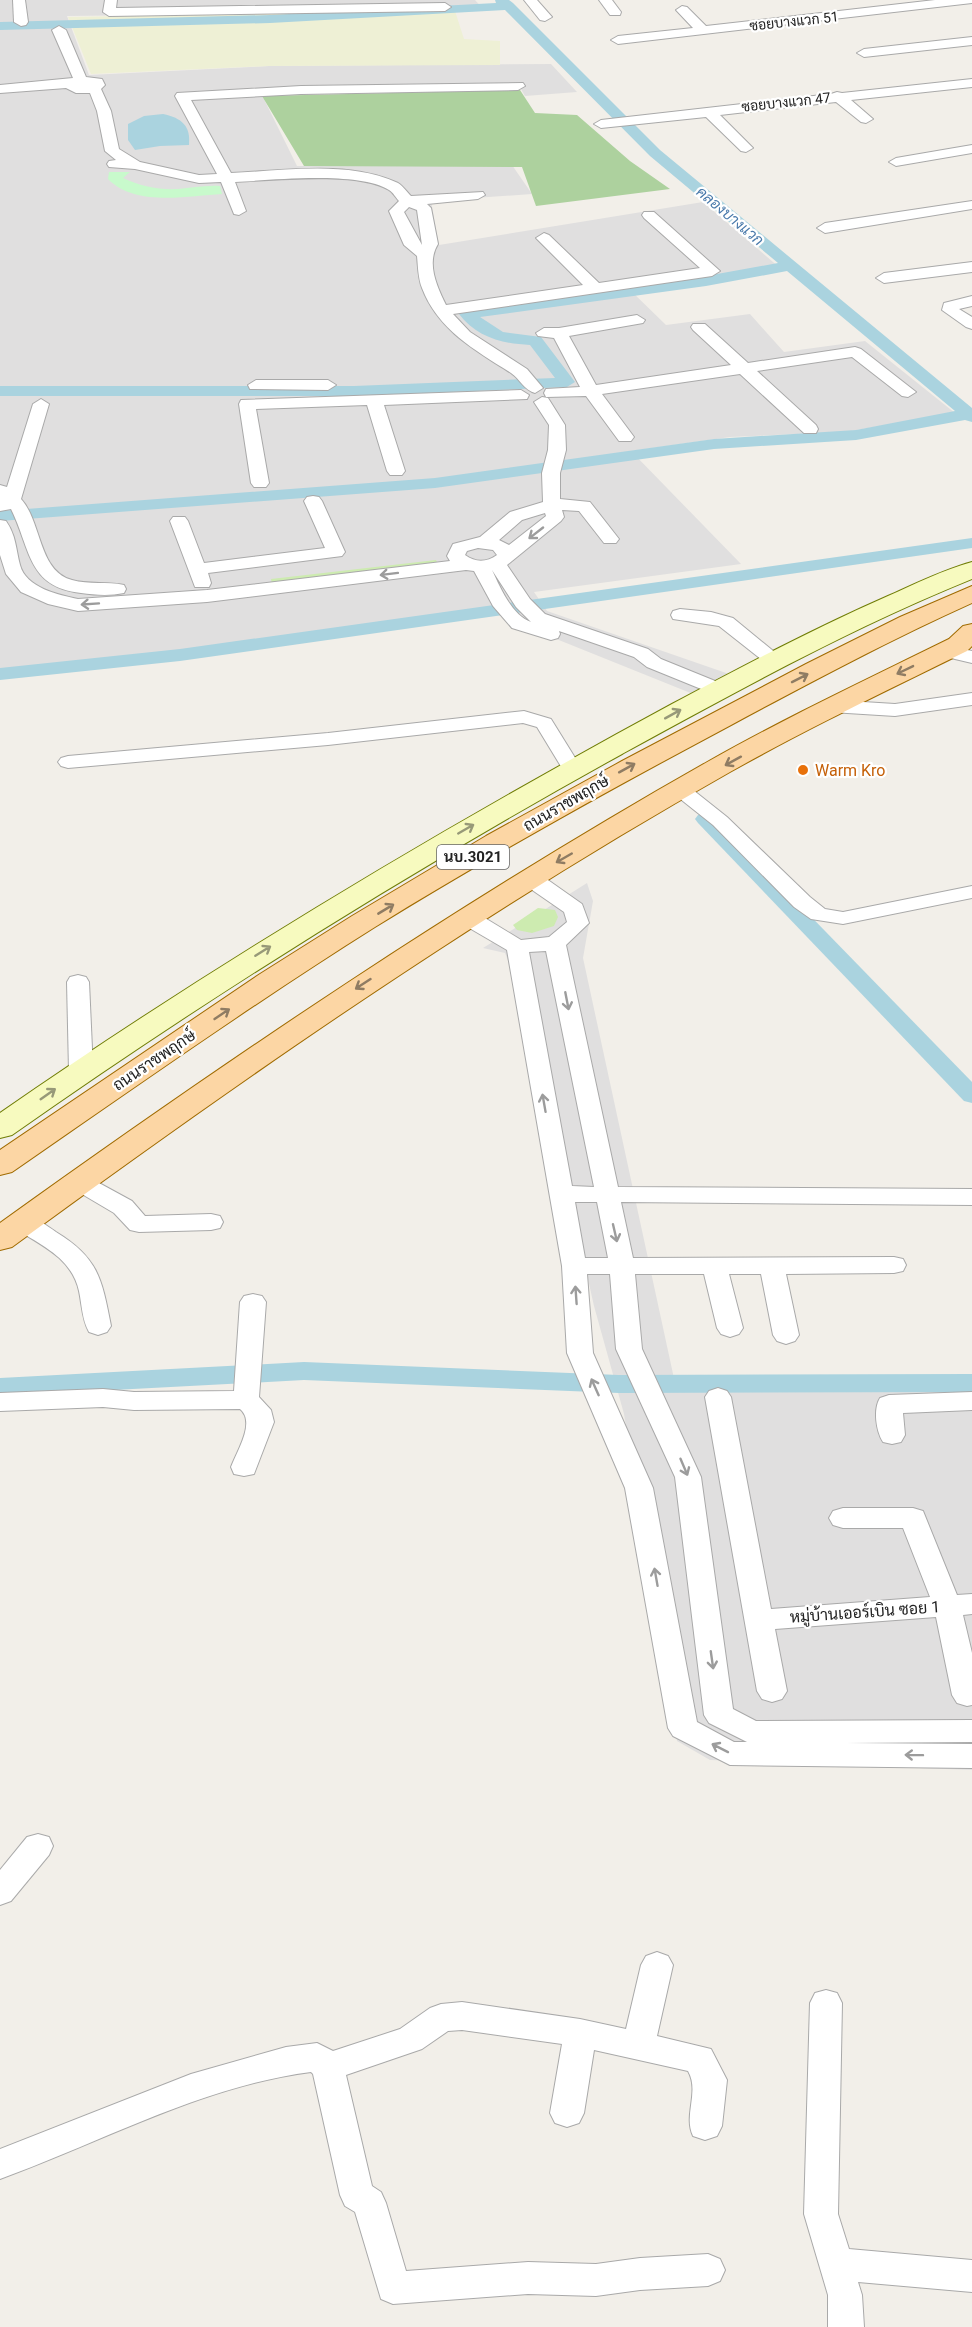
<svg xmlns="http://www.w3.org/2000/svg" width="972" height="2327" viewBox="0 0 972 2327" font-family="Roboto,Sarabun,sans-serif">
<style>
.residential{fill:#e0dfdf}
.farmland{fill:#eef0d5}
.grass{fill:#cdebb0}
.forest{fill:#add19e}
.park{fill:#c8facc}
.water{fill:#aad3df}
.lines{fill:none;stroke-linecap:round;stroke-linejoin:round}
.canal{fill:#aad3df;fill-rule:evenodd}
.street-casing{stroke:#a9a9a9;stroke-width:2}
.secondary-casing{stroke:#707d05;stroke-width:2}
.primary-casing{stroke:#a06b00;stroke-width:2}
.street{fill:#fff;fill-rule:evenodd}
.secondary{fill:#f7fabf;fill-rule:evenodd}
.primary{fill:#fcd6a4;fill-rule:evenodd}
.oneway{stroke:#9c9c9c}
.oneway2{stroke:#8f7c63}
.oneway3{stroke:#979978}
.food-dot{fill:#e8710a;stroke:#fff;stroke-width:2}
.labels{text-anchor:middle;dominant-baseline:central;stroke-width:4.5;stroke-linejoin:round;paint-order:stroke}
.far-street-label{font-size:14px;fill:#222;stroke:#fff}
.far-water-label{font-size:15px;font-style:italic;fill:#4a7aab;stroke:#fff}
.shield{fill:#fff;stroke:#646464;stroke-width:1.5}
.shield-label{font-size:15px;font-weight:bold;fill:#222}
.food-label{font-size:16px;fill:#c56008;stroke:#fff;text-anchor:start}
.street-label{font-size:16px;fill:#222;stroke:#fff}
</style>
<rect width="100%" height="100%" fill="#f2efe9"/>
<g class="residential">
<path d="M 0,0 L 475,0 L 485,11 L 67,16 L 89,75 L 269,66 L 551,64 L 577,92 L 525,96 L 521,89 L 261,93 L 297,166 L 512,165 L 532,194 L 431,201 L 439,245 L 703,202 L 780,268 L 627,287 L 666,325 L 750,314 L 784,352 L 865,341 L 955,413 L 845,432 L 730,437 L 631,451 L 741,564 L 534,592 L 547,611 L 729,674 L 698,696 L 519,624 L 505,610 L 0,673 Z"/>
<path d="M 587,883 L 593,901 L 583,958 L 675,1383 L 972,1389 L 972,1770 L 710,1760 L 677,1741 L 624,1414 L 594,1306 L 528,1010 L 505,953 L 483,948 Z"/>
</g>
<path class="farmland" d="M 455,11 L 464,39 L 500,41 L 500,65 L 269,66 L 91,74 L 68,17 Z"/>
<g class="grass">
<path d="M 436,560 L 438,564 L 272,584 L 271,579 Z"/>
<path d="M 538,908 L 555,910 L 558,917 L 554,926 L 532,933 L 517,930 L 513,925 Z"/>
</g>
<path class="forest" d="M 520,90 L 535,113 L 577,115 L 630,161 L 670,189 L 536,206 L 522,167 L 304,166 L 262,96 Z"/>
<path class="park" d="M 109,172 L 130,172 L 123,178 C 140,186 158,190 178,189 C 192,188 205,185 220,186 L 222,194 C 187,196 135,207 108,179 Z"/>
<path class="water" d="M 163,114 C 182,118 191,126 189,145 L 160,146 L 135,150 L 128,140 L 128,124 L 144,116 Z"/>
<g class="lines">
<g class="canal">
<path d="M 495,0 L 509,0 L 513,3 L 660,150 L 972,408 L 972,422 L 965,420 L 856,440 L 714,449 L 435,488 L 0,521 L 0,511 L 435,478 L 714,439 L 856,430 L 955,411 L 787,271 L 706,286 L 480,317 L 503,332 L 541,337 L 575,382 L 567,387 L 354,396 L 0,396 L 0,386 L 354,386 L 555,378 L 530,345 C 503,344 476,337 459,314 L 467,309 L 706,276 L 778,263 L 650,156 L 505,10 L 270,23 L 0,30 L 0,22 L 270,15 L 496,3 Z"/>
<path d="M 972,538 L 972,548 L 180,661 L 0,680 L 0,668 L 180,649 Z"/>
<path d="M 705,813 L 712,815 L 972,1082 L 972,1103 L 964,1101 L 698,823 L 695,819 L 698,815 Z"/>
<path d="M 304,1362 L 619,1375 L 972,1374 L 972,1392 L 619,1393 L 304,1380 L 0,1396 L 0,1378 Z"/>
</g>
<defs>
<g id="street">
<path d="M 13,0 L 25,0 L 28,22 L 26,25 L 21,26 L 14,22 Z"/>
<path d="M 105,0 L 117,0 L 116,8 L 445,3 L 451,7 L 445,11 L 109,16 L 103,12 Z"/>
<path d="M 524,0 L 537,0 L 552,17 L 545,21 L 540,20 Z"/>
<path d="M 599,0 L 612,0 L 621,12 L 620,15 L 610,15 Z"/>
<path d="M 935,0 L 972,0 L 972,3 L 618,44 L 611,40 L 618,36 L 693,28 L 676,10 L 682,6 L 687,7 L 706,26 Z"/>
<path d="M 59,26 L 66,30 L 86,77 L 102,79 L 105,85 L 101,89 L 111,111 L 119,149 L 140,162 L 199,175 L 217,174 L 175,96 L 177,93 L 301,86 L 523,83 L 525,86 L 518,90 L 301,94 L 191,100 L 231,173 C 285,171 347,160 398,183 C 403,186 407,192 411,196 L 483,192 L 485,195 L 478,199 L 427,204 L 431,208 L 438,244 C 426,263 437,287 446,305 L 583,285 L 536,238 L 544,233 L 549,235 L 599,283 L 700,268 L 644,218 L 642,215 L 644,212 L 654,212 L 720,271 L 712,276 L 453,314 L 470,332 L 527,369 L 543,388 L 535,393 C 524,390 520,379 511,373 C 475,350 438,330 422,288 C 418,278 418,266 417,256 L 404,245 L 389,211 L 399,201 C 396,198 393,192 389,190 C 358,171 273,180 235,182 L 246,211 L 239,215 L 234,214 L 221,182 L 199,183 L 135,169 L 109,167 L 107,164 L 109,161 L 116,160 L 105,151 L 97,111 L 90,93 L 76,93 L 66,88 L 0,93 L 0,85 L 73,78 L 52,30 ZM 409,207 L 417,210 L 422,245 L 404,212 Z"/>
<path d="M 972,37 L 972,45 L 864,57 L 857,53 L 864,49 Z"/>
<path d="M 972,79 L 972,87 L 851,100 L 873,119 L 866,123 L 861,122 L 836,102 L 720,115 L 753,148 L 746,152 L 741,151 L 706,117 L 601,128 L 594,124 L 601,120 L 831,94 L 837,92 L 842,93 Z"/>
<path d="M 972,145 L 972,153 L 896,166 L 889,162 L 896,158 Z"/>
<path d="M 972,201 L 972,209 L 825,233 L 817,228 L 825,223 Z"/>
<path d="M 972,262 L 972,272 L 884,283 L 876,278 L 884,273 Z"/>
<path d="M 972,296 L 972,306 L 959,309 L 972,317 L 972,329 L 966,327 L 942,310 L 944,303 Z"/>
<path d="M 637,315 L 645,320 L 643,323 L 569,336 L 596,385 L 731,365 L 693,330 L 691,327 L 693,324 L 705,324 L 748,363 L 855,347 L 861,349 L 916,392 L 908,397 L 902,396 L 852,357 L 757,371 L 816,425 L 818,429 L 816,433 L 804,433 L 740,374 L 602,394 L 634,437 L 631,441 L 619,441 L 586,396 L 546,397 L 544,393 L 546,389 L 580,387 L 554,338 L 538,336 L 536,333 L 544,328 L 559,328 Z"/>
<path d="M 256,380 L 328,380 L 336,385 L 328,390 L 250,389 L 248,385 Z"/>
<path d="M 521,390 L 529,395 L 527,399 L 384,405 L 405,471 L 402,475 L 390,475 L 387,471 L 367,405 L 256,409 L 269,483 L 266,487 L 254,487 L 251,483 L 239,404 L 241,400 Z"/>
<path d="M 542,397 L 548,398 L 565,425 L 566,450 L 560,473 L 560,499 L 590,502 L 619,539 L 616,543 L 604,543 L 579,511 L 562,510 L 564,517 L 561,521 L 507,565 L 530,599 L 545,614 L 648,649 L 661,659 L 725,685 L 728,689 L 725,693 L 711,693 L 647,667 L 634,657 L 559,631 L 560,634 L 558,638 L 551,640 L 512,628 L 493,606 L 474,571 L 466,570 L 207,602 L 78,611 L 48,604 L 21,592 L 6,574 L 0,555 L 0,520 L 6,521 C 16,535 16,550 20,565 C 26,588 59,595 78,599 L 207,590 L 450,561 L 447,556 L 453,544 L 480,537 L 510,512 L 543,502 L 542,473 L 548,450 L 549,425 L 534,402 ZM 545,513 L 546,516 L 509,545 L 499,540 L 522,520 ZM 478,548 L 493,550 L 497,555 C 487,562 476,563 465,555 L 467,551 ZM 492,570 L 516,607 L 531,622 C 512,616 500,587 492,570 Z"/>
<path d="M 41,399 L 49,404 L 21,499 C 42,522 38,571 72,580 C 89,585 107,581 124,585 L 126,589 L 124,593 C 110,596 95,595 81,593 C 27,587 31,549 11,509 L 0,511 L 0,485 L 7,487 L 33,404 Z"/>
<path d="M 313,496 L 319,497 L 322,501 L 345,552 L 342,556 L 208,573 L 211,583 L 209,587 L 195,587 L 170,521 L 173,517 L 185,517 L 188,521 L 204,563 L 325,548 L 304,501 L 307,497 Z"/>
<path d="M 680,609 L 711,612 L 733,618 L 783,659 L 780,663 L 766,663 L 719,626 L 673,619 L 671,615 L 673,611 Z"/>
<path d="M 945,645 L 972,651 L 972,663 L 938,655 L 935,651 L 938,647 Z"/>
<path d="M 972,693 L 972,705 L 895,716 L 831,712 L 824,710 L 821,706 L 824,702 L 831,700 L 895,704 Z"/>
<path d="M 524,711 L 551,719 L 582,769 L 579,773 L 565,773 L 537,727 L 523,723 L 328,745 L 68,768 L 61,766 L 58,762 L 61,758 L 68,756 L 328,733 Z"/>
<path d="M 681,784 L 688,786 L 727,817 L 810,897 L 825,909 L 843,912 L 972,886 L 972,898 L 843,924 L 811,919 L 794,907 L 713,825 L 674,794 L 671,790 L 674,786 Z"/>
<path d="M 530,872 L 538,873 L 582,904 L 589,923 L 566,945 L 618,1187 L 972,1189 L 972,1205 L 621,1202 L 633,1258 L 894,1257 L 903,1259 L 906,1265 L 903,1271 L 894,1273 L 786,1274 L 799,1335 L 795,1341 L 786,1344 L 777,1341 L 773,1335 L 761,1274 L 729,1274 L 743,1328 L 739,1334 L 730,1337 L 721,1334 L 717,1328 L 704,1274 L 635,1274 L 642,1349 L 701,1477 L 733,1709 L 756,1721 L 972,1720 L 972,1742 L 847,1743 L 972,1744 L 972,1768 L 730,1765 L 673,1736 L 668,1728 L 625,1488 L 567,1353 L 562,1266 L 507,950 L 459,922 L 456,917 L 459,912 L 467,911 L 475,912 L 521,940 L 549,937 L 567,922 L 564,912 L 522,883 L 519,878 L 522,873 ZM 546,951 L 594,1187 L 572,1186 L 529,952 ZM 575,1202 L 597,1202 L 608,1258 L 585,1258 ZM 587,1274 L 610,1274 L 616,1349 L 675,1477 L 704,1715 L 709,1723 L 747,1742 L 734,1742 L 697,1722 L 653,1488 L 593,1353 Z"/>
<path d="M 78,975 L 86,977 L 89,982 L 93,1071 L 89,1076 L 81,1078 L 73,1076 L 69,1071 L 67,982 L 70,977 Z"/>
<path d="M 79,1174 L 88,1177 L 132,1201 L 145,1216 L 211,1214 L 220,1216 L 223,1222 L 220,1228 L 211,1230 L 139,1232 L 130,1230 L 114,1213 L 70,1187 L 67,1182 L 70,1177 Z"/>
<path d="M 23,1214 C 35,1217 46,1225 56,1232 C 99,1258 102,1280 111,1326 L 107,1332 L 98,1335 L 89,1332 C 82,1320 82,1305 79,1291 C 72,1258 41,1245 14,1228 L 11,1222 L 14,1216 Z"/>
<path d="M 253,1294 L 262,1296 L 266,1302 L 259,1397 L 271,1410 L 274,1422 L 254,1474 L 244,1476 L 234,1474 L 231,1467 C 237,1451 256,1422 240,1409 L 134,1410 L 103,1407 L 0,1411 L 0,1393 L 103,1389 L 134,1392 L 234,1391 L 240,1302 L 244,1296 Z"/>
<path d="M 718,1388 L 727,1391 L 731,1397 L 771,1609 L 930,1597 L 903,1528 L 843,1528 L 833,1525 L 829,1518 L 833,1511 L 843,1508 L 913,1508 L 923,1511 L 957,1595 L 972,1594 L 972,1614 L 963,1615 L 972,1653 L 972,1705 L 967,1706 L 957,1703 L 952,1695 L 936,1617 L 775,1629 L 787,1691 L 782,1699 L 772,1702 L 762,1699 L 757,1691 L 705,1397 L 709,1391 Z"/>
<path d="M 972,1392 L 972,1410 L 903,1413 L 905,1435 L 901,1442 L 892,1444 L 883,1442 C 876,1431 873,1409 880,1398 L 889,1395 Z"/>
<path d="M 38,1834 L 49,1837 L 53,1846 L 49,1855 L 11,1901 L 0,1905 L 0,1870 L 27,1837 Z"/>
<path d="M 657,1952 L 668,1956 L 673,1965 L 657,2036 L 711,2049 L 727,2080 L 722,2126 L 717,2136 L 705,2140 L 693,2136 C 683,2115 700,2092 688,2071 L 594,2050 L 584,2113 L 579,2123 L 567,2127 L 555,2123 L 550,2113 L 562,2044 L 462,2030 L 448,2031 L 422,2049 L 346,2075 L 372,2186 L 381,2192 L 386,2203 L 406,2271 L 528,2262 L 596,2264 L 640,2258 L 708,2254 L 720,2259 L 725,2270 L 720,2281 L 708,2286 L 640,2290 L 596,2296 L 528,2294 L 393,2304 L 381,2299 L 355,2212 L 345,2206 L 340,2195 L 313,2074 L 311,2072 C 202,2086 102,2142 0,2179 L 0,2149 L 191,2074 L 286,2047 L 317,2043 L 333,2051 L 400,2029 L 430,2008 L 441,2004 L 462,2002 L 580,2019 L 626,2029 L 641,1965 L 646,1956 Z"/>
<path d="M 826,1990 L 837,1993 L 842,2003 L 838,2214 L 849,2249 L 972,2260 L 972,2292 L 858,2282 L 862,2295 L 864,2327 L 828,2327 L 828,2295 L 804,2214 L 810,2003 L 815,1993 Z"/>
</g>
<path id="secondary" d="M 972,562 L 972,579 C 851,628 737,691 622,754 C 412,870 208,997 12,1135 L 0,1138 L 0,1113 C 216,963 441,829 672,704 C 743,666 815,628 888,596 C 915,584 943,570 972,562 Z"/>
<g id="primary">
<path d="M 972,586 L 972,603 C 890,640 811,682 731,725 C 611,789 491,855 375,927 C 251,1005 132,1089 12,1172 L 0,1175 L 0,1150 L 260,974 L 352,916 L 486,836 L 622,761 L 806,664 L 900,617 Z"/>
<path d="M 972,624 L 972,646 L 967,651 C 888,690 808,728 730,772 C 480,913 244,1077 12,1247 L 0,1250 L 0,1223 C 230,1058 463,900 709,761 C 787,717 868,679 949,639 L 963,626 Z"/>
</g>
</defs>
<use href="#street" class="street-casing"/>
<use href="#secondary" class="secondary-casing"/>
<use href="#primary" class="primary-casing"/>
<use href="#street" class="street"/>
<use href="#secondary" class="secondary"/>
<use href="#primary" class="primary"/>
</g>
<defs><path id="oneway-shaft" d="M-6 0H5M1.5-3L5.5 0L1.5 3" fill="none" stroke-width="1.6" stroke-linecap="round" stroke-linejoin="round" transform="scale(1.5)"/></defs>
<g class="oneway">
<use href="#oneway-shaft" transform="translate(536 533) rotate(142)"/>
<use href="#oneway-shaft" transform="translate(389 574) rotate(173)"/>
<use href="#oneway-shaft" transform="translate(90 604) rotate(176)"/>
<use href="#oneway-shaft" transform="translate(567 1001) rotate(79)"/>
<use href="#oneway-shaft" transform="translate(544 1103) rotate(-100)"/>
<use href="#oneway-shaft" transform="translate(615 1233) rotate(77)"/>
<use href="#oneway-shaft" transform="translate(576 1295) rotate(-94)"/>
<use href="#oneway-shaft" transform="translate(595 1387) rotate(-114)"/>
<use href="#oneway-shaft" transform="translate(684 1467) rotate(67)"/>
<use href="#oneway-shaft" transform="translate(656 1577) rotate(-100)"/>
<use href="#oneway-shaft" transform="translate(712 1660) rotate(82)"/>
<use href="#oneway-shaft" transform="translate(720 1748) rotate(-153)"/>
<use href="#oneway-shaft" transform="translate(914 1755) rotate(-179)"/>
</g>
<g class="oneway2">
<use href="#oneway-shaft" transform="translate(905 670) rotate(154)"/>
<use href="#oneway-shaft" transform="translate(800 678) rotate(-27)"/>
<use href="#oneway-shaft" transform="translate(733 761) rotate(151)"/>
<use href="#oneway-shaft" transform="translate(627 768) rotate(-29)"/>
<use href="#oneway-shaft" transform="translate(564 858) rotate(150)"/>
<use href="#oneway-shaft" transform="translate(386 909) rotate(-31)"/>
<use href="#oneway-shaft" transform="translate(363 984) rotate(147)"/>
<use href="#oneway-shaft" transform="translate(222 1014) rotate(-34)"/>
</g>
<g class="oneway3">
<use href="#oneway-shaft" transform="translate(673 714) rotate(-29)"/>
<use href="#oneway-shaft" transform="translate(466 829) rotate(-30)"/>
<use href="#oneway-shaft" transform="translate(263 951) rotate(-32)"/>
<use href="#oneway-shaft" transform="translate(48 1094) rotate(-35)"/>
</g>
<circle class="food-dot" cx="803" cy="770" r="6"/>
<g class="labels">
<g class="far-street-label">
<text transform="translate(794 21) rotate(-6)">ซอยบางแวก 51</text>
<text transform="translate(786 102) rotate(-6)">ซอยบางแวก 47</text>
</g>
<g class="far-water-label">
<text transform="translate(730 216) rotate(40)">คลองบางแวก</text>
</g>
<rect class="shield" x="437" y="845" width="72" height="24" rx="4.5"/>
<g class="shield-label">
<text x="473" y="857">นบ.3021</text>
</g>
<g class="food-label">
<text x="815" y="770">Warm Kro</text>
</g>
<g class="street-label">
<text transform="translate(566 803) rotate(-30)">ถนนราชพฤกษ์</text>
<text transform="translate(154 1060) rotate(-34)">ถนนราชพฤกษ์</text>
<text transform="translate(865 1612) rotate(-4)">หมู่บ้านเออร์เบิน ซอย 1</text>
</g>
</g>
</svg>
